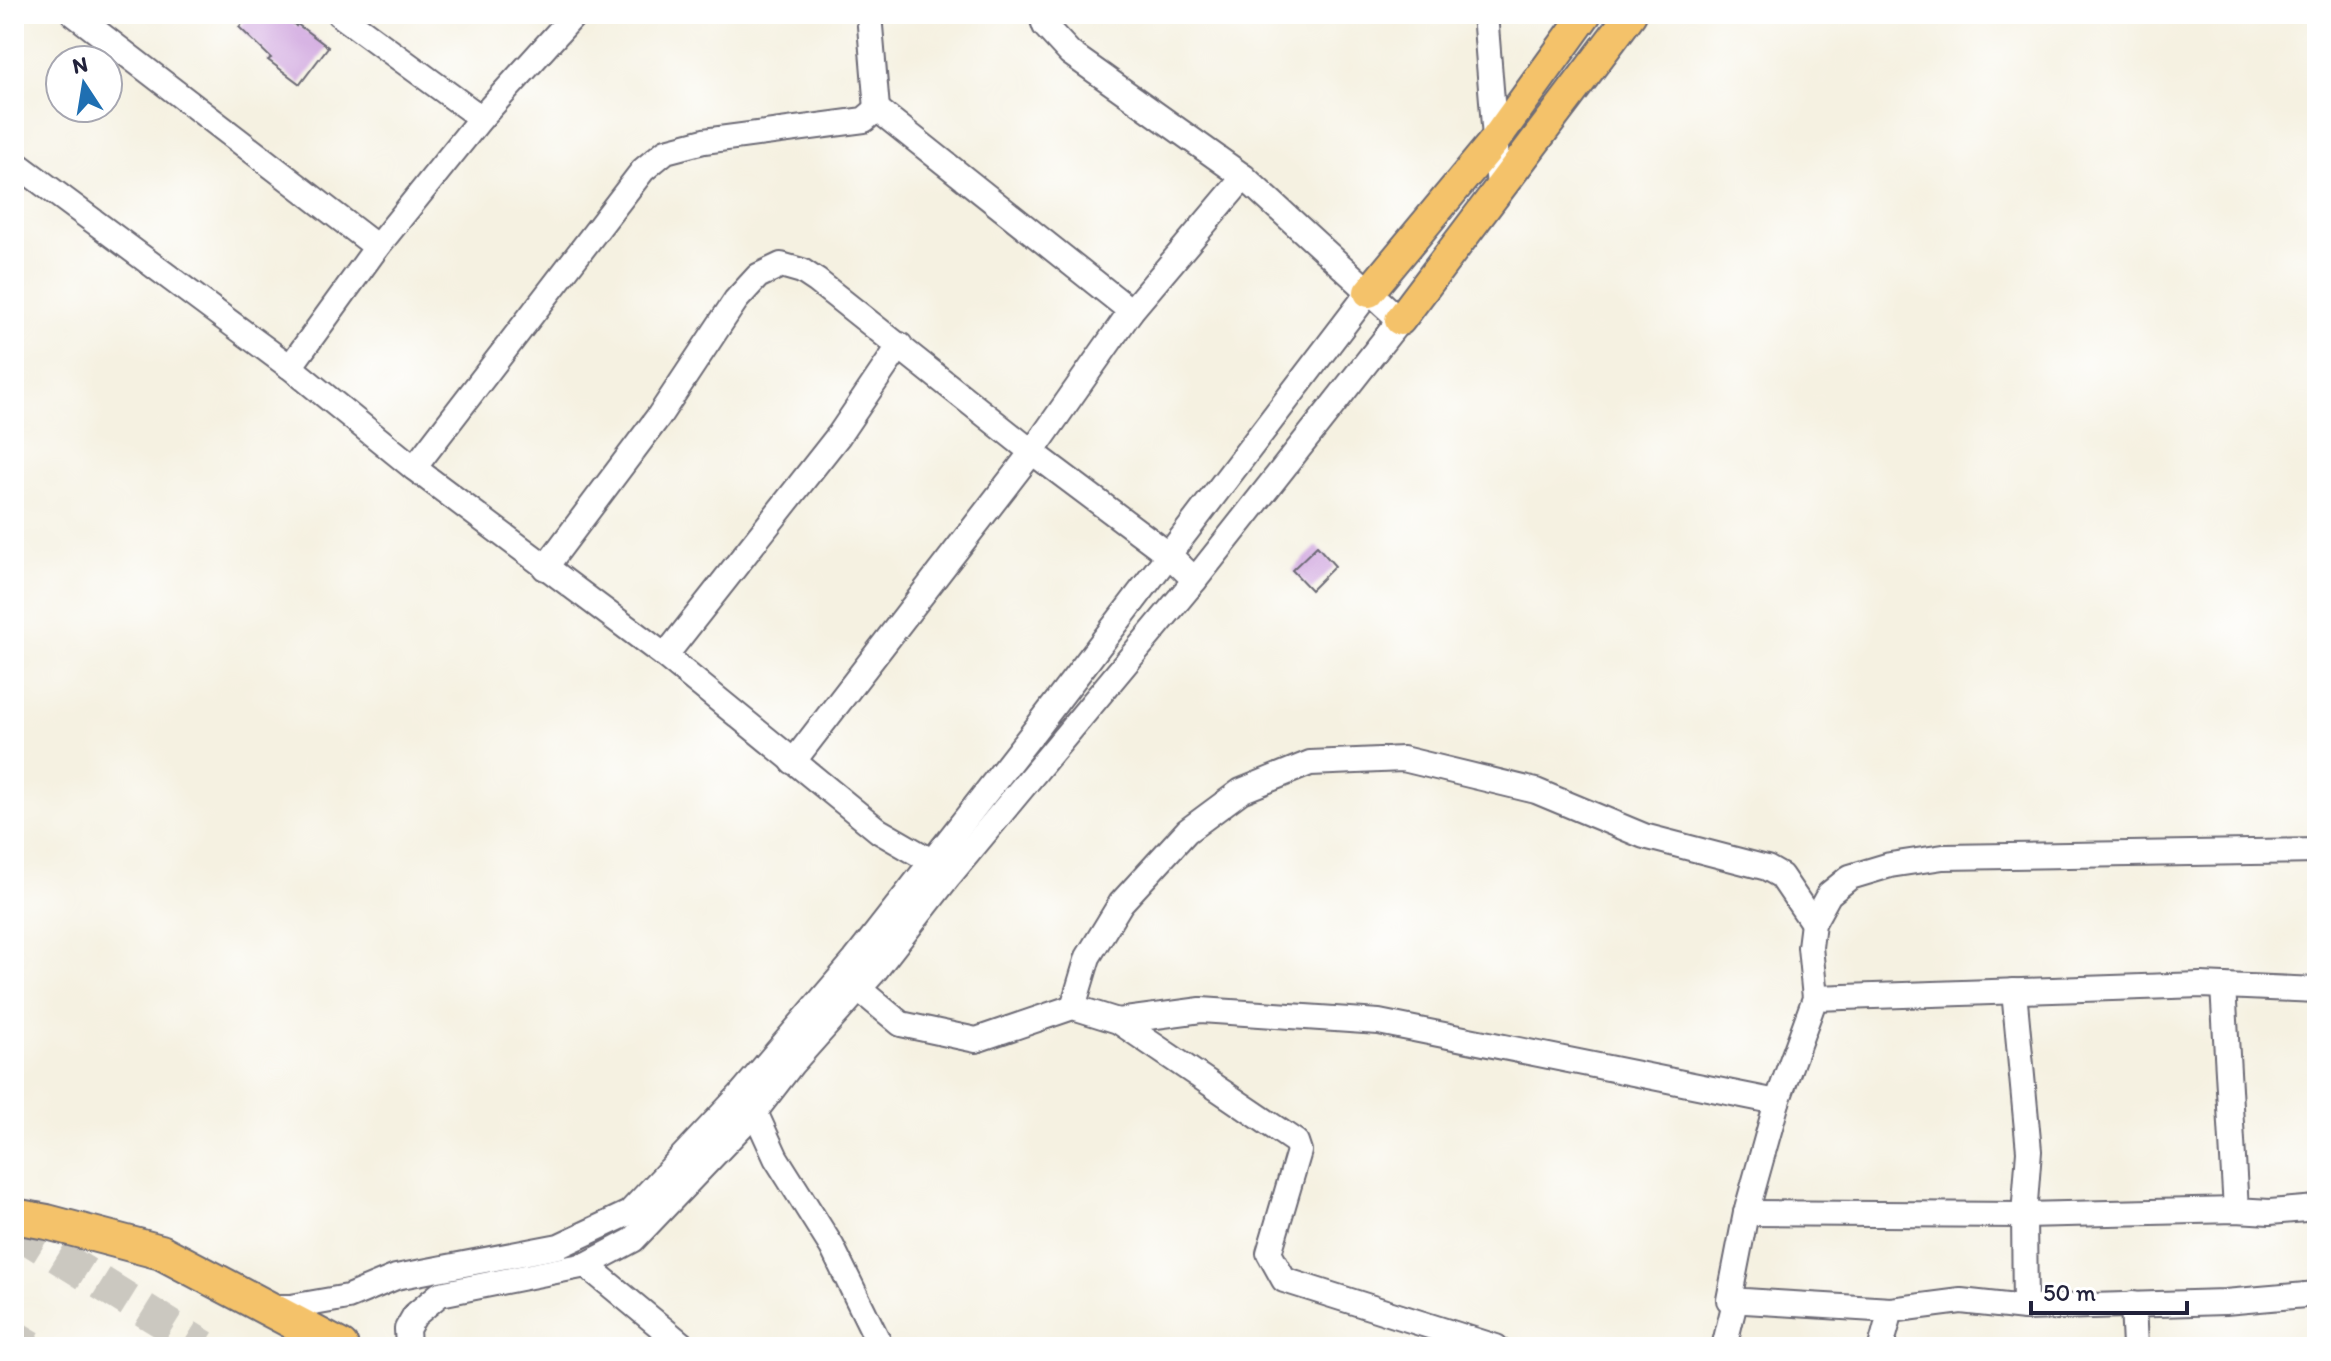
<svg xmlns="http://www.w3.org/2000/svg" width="2331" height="1361" viewBox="0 0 2331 1361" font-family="Itim,sans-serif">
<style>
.building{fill:#cea2dd}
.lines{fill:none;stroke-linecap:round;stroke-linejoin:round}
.highway-tunnel{stroke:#cbc8c0;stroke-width:34;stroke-dasharray:34 17;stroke-linecap:butt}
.minor-casing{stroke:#6c6a75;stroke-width:28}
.major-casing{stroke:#6c6a75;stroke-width:34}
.highway-casing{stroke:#6c6a75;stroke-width:38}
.minor{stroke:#fff;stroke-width:24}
.major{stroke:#f4c26a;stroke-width:30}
.highway{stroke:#f4c26a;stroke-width:34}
</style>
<rect width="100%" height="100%" fill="#fff"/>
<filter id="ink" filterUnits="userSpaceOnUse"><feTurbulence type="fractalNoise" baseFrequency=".0125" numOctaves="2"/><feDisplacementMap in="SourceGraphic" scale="16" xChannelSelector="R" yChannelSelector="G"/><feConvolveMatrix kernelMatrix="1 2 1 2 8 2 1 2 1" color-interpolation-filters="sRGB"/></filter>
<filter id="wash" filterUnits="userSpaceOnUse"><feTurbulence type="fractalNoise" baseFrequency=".006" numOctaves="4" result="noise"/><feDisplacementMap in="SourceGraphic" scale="32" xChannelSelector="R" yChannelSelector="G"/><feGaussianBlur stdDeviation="1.8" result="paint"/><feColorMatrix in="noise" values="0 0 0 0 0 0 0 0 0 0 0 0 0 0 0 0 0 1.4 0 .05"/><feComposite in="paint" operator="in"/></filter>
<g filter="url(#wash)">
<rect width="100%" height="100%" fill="#f5f1e1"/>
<g id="blocks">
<g class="building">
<path d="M 251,14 L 284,14 L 296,26 L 297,24 L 328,47 L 300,84 L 268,60 L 271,58 L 239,27 Z"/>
<path d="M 1317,546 L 1335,566 L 1311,590 L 1292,570 Z"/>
</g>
</g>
</g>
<g filter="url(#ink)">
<use href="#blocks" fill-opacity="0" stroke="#6c6a75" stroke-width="2"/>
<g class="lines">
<g class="highway-tunnel">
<path d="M 14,1229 L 204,1347"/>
<path d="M 14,1337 L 31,1347"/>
</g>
<defs>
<g id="minor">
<path d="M 74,14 L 377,247"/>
<path d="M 339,14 L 481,118"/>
<path d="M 869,14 L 877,109"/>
<path d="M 1485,14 L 1499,188"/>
<path d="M 14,162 L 290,367 L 414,468 L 665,656 L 879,831 L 931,861 L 943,871"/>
<path d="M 290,367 L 377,247 L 481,118 L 575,14"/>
<path d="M 414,468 L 643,170 L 666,151 L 704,141 L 864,120 L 877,109 L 1131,311"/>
<path d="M 545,568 L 659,416 L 736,300 L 758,276 L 781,265 L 802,271 L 817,281 L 1032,452 L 1168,554 L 1195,580"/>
<path d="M 665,656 L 839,435 L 900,345"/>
<path d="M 793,762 L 1032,452 L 1131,311 L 1244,177"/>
<path d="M 2317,851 L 1943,857 L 1890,865 L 1850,877 L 1829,894 L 1813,923 L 1810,947 L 1815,998 L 1777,1102 L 1746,1213 L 1729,1300 L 1891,1310 L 1961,1301 L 2025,1308 L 2225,1302 L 2317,1294"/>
<path d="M 847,979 L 901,1024 L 976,1040 L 1073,1007 L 1118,1021 L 1296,1142 L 1299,1151 L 1269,1253 L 1284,1280 L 1496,1347"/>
<path d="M 2223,986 L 2236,1210"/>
<path d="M 2014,991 L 2029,1151 L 2024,1215 L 2025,1308"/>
<path d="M 1815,998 L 2201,985 L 2317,990"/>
<path d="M 1073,1007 L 1088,957 L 1121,903 L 1187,831 L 1241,791 L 1310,763 L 1403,759 L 1536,791 L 1644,836 L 1767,868 L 1781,876 L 1813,923"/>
<path d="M 1118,1021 L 1201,1010 L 1379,1022 L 1777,1102"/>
<path d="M 755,1112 L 776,1158 L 832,1247 L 881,1347"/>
<path d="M 1746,1213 L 2024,1215 L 2236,1210 L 2270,1212 L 2317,1208"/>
<path d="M 586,1265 L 685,1347"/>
<path d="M 2133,1304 L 2135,1347"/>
<path d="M 269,1307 L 291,1307 L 348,1297 L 396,1277 L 559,1246 L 629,1213 L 740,1095 L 855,960 L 1035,730 L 1369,292"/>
<path d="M 408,1347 L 407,1329 L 415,1315 L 440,1294 L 586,1265 L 633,1240 L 755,1112 L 792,1064 L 875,971 L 949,876 L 1195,580 L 1400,320 L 1244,177 L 1070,53 L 1045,26 L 1041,14"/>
<path d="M 1724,1347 L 1735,1302"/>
<path d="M 1881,1347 L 1891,1310"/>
</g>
<g id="major">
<path d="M 1369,292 L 1495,140 L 1586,14"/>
<path d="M 1400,320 L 1631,14"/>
</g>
<path id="highway" d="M 14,1216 L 47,1222 L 161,1252 L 341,1347"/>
</defs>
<use href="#minor" class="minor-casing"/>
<use href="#major" class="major-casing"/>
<use href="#highway" class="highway-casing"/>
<use href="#minor" class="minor"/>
<use href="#major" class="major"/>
<use href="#highway" class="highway"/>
</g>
</g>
<rect width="2331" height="1361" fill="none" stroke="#fff" stroke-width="48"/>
<g transform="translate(84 84) rotate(348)"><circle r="38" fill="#ffffff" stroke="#a7a7b1" stroke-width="2"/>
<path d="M0-6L14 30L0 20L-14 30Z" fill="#1f6fb2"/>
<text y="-12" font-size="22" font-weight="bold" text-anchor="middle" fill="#22223b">N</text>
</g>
<path d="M2031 1301v12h156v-12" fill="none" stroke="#22223b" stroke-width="4"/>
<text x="2043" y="1301" font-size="24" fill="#22223b" stroke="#ffffff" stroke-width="6" paint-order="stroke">50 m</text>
</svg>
